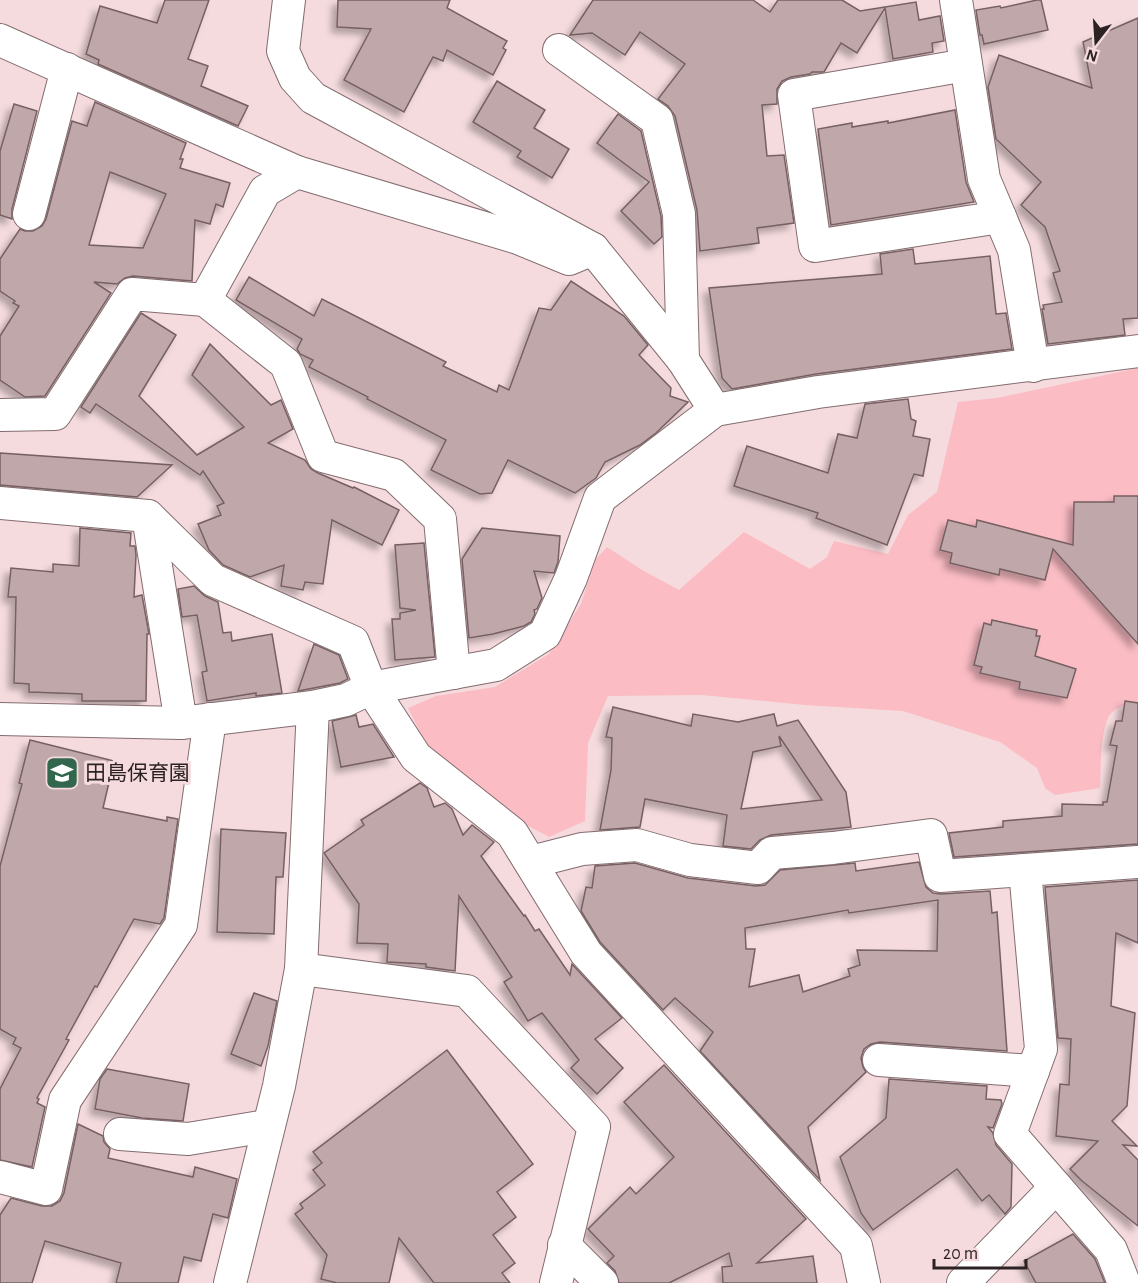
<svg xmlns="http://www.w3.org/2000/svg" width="1138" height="1283" viewBox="0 0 1138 1283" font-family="'Alegreya Sans','Noto Sans JP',sans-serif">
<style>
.green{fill:#fbbcc4}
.building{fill:#c0a7aa;stroke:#766062;stroke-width:1.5;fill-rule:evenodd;filter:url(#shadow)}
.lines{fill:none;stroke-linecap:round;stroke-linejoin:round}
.minor-casing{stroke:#836c6f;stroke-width:34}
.minor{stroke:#fff;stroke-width:32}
.labels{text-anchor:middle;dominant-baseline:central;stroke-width:6;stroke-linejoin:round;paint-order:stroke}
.poi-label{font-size:21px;fill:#2c2224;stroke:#f5dbde;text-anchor:start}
</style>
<defs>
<filter id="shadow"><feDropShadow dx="-5.5" dy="5.5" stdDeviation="3" flood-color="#0004"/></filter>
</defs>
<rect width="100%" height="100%" fill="#f5dbde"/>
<path class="green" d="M 1138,368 L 1138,702 C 1128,704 1114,707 1109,716 C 1100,732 1101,769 1100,788 L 1055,795 L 1045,788 L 1037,768 L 1000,742 L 903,711 L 805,705 L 702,695 L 608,696 L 588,743 L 585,821 L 549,837 L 508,815 L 430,752 L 408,708 L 436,696 L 495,687 L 549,654 L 581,604 L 595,560 L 607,547 L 642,570 L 679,590 L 744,532 L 810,569 L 827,557 L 834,541 L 888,554 L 908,515 L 937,492 L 958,402 L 997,398 Z"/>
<g class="building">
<path d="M 165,0 L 209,0 L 188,59 L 208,66 L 201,86 L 248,106 L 238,126 L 98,64 L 99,60 L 86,54 L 100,6 L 157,23 Z"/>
<path d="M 338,0 L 450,0 L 447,8 L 507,41 L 503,48 L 506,50 L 493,75 L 447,50 L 443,61 L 433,57 L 404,112 L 344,80 L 371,29 L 337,27 Z"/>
<path d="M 593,0 L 753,0 L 770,12 L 778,0 L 842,0 L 860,11 L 916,2 L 919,20 L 940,16 L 944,41 L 932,43 L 933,52 L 893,59 L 885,8 L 857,53 L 841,43 L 824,72 L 812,72 L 810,74 L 791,77 L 782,81 L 777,89 L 777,104 L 762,105 L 767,156 L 784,155 L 794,223 L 757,228 L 759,243 L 700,251 L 697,210 L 675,116 L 668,106 L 658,99 L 685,64 L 640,32 L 625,55 L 592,33 L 570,35 Z"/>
<path d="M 1037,0 L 1041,0 L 1048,30 L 984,44 L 982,35 L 980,35 L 976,10 L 1000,6 L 1001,8 Z"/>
<path d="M 1138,18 L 1138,318 L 1123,319 L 1125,335 L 1048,344 L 1042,309 L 1044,309 L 1043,305 L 1062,302 L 1053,273 L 1060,271 L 1045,227 L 1021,205 L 1041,182 L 996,139 L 988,87 L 999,55 L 1092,88 L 1083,42 Z"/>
<path d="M 497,81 L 545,110 L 534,128 L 569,149 L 552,178 L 517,157 L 521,151 L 473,122 Z"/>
<path d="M 95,102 L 186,143 L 180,159 L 183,159 L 180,168 L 230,183 L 223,207 L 216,204 L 210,224 L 195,220 L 192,281 L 133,276 L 125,278 L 117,284 L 94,282 L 111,293 L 45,396 L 25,397 L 0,380 L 0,336 L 19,306 L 13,303 L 15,301 L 0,291 L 0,259 L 20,229 L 25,231 L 33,231 L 42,226 L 46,219 L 72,121 L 87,126 ZM 110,172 L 166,194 L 143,248 L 89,245 Z"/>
<path d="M 14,104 L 37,111 L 12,209 L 12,219 L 0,215 L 0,151 Z"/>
<path d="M 955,110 L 966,182 L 974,202 L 831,225 L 818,129 L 852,123 L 852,127 L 888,121 L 888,123 Z"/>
<path d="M 618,114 L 641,131 L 661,216 L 662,237 L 654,244 L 621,211 L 649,182 L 597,143 Z"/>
<path d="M 913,249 L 915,264 L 990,256 L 996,314 L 1006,313 L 1012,349 L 816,374 L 732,389 L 722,378 L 709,288 L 882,274 L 880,254 Z"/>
<path d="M 249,277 L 314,316 L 322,299 L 446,362 L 443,366 L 497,392 L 499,385 L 509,390 L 539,308 L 551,310 L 571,281 L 624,316 L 648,345 L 639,355 L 671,388 L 670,396 L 688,402 L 656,433 L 640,445 L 605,462 L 596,478 L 575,493 L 508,460 L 492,493 L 480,494 L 431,470 L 446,440 L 367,399 L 368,397 L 309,367 L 313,360 L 300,354 L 297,349 L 302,339 L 236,300 Z"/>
<path d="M 141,313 L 176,335 L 139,396 L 197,455 L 244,427 L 192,375 L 210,344 L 271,405 L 281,400 L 293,429 L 268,443 L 305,460 L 311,469 L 318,473 L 353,488 L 354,487 L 399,510 L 382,545 L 332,520 L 323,584 L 305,582 L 303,590 L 281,586 L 284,565 L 250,577 L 223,565 L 209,550 L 198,524 L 221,515 L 217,506 L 224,503 L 203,471 L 200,475 L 96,404 L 90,413 L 81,407 Z"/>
<path d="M 908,399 L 911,419 L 916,421 L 913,436 L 930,439 L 923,476 L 914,474 L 887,545 L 816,518 L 818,513 L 734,486 L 747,446 L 828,473 L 838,434 L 857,438 L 865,404 Z"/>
<path d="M 0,453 L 172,465 L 137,497 L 0,485 Z"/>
<path d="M 1114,496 L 1138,496 L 1138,644 L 1053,549 L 1045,580 L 1000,569 L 999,575 L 950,563 L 952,553 L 940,550 L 948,520 L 976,527 L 977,520 L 1073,545 L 1074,502 L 1114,502 Z"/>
<path d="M 80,528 L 131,533 L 130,546 L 135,546 L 136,555 L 134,597 L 142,595 L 149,634 L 147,634 L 146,701 L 82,701 L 82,694 L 29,692 L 29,684 L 14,683 L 16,597 L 8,597 L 11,568 L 53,572 L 53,564 L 79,566 Z"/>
<path d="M 482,528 L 560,536 L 558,562 L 554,573 L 534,571 L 542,598 L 537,609 L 534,610 L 535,614 L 531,622 L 524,626 L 493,634 L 469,638 L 462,559 Z"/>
<path d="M 424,543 L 435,657 L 395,660 L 392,619 L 400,619 L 400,613 L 416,610 L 400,608 L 395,545 Z"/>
<path d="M 194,586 L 205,596 L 218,602 L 223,633 L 231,632 L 232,641 L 272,634 L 282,693 L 256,696 L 256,693 L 207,701 L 202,672 L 207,671 L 197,615 L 182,617 L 178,589 Z"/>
<path d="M 992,620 L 1037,630 L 1036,636 L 1040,636 L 1035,656 L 1076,669 L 1067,698 L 1019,689 L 1020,682 L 980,673 L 982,667 L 974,665 L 984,623 L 991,625 Z"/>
<path d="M 314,644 L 339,655 L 348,679 L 340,683 L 298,691 Z"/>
<path d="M 1125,701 L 1138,703 L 1138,844 L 954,857 L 949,833 L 1003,827 L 1003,821 L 1062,816 L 1062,804 L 1103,805 L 1103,802 L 1107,802 L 1117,746 L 1110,745 L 1116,721 L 1122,721 Z"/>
<path d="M 613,707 L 691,726 L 693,714 L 738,722 L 774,714 L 777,726 L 798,720 L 846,792 L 851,827 L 771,835 L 760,840 L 751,849 L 723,846 L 727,815 L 645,799 L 640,827 L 600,830 L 611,770 L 612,738 L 606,737 ZM 779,736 L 822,800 L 741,809 L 753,752 L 781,746 Z"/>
<path d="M 356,715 L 359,727 L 373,724 L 394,757 L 341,767 L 332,721 Z"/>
<path d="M 30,740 L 114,761 L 103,808 L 167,821 L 167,817 L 178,819 L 164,918 L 160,924 L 134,919 L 97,987 L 95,986 L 66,1039 L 69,1040 L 37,1098 L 39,1099 L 37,1103 L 45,1107 L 32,1167 L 0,1160 L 0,1089 L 21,1048 L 13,1044 L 16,1038 L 0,1029 L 0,866 L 22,784 L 19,783 Z"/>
<path d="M 420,783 L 427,788 L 434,807 L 445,803 L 452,809 L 463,835 L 472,825 L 494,842 L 481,856 L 524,916 L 525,915 L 535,931 L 539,929 L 570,975 L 572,964 L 622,1018 L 595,1039 L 623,1068 L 597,1094 L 571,1068 L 579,1060 L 542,1013 L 528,1021 L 504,982 L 512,977 L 459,896 L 455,971 L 426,967 L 426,964 L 387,962 L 388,944 L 357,943 L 359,904 L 324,853 L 364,825 L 361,820 Z"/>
<path d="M 221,829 L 286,833 L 283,877 L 276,877 L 274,934 L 217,932 Z"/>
<path d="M 919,862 L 926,887 L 933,893 L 941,894 L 990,891 L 992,913 L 997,912 L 1007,1051 L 880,1042 L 871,1044 L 864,1049 L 861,1058 L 863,1067 L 866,1072 L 808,1127 L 820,1180 L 700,1051 L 713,1032 L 675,998 L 663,1010 L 600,942 L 581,911 L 586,887 L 592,888 L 595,866 L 635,863 L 688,878 L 756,886 L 765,885 L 780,870 L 855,863 L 856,871 ZM 938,900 L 937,951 L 857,950 L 860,965 L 848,969 L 850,976 L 803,992 L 799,975 L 749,987 L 755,949 L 746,949 L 745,928 L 848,910 L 849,913 Z"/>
<path d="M 1138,880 L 1138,943 L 1116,933 L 1111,1006 L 1135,1013 L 1127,1106 L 1112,1121 L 1137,1146 L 1123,1145 L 1138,1160 L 1138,1226 L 1082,1181 L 1070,1169 L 1098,1141 L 1056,1136 L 1060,1084 L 1069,1085 L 1071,1039 L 1058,1038 L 1045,887 Z"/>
<path d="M 254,993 L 277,1001 L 268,1046 L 261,1066 L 231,1054 Z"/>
<path d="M 447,1050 L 533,1164 L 497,1192 L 516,1217 L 493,1235 L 515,1263 L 502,1273 L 510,1283 L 434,1283 L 399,1238 L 389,1283 L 337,1283 L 321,1279 L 327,1255 L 295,1214 L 303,1208 L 300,1204 L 325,1185 L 313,1170 L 322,1163 L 313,1152 Z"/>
<path d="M 664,1065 L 806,1219 L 757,1263 L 813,1256 L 817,1283 L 723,1283 L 722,1267 L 732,1266 L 729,1253 L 669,1283 L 619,1283 L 615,1271 L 607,1263 L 614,1256 L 588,1229 L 630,1187 L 636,1194 L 674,1157 L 624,1102 Z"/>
<path d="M 107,1069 L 189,1084 L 183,1121 L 142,1118 L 95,1109 L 100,1079 Z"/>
<path d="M 889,1079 L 987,1086 L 986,1099 L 1001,1100 L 1002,1104 L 993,1128 L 988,1127 L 993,1133 L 996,1145 L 1012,1164 L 1011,1207 L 1005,1214 L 989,1195 L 982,1201 L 957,1169 L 873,1230 L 861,1213 L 840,1157 L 886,1118 Z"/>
<path d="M 78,1124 L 103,1136 L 104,1142 L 110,1149 L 108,1158 L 193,1177 L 195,1167 L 237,1179 L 228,1218 L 213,1214 L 201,1261 L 184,1257 L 178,1283 L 116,1283 L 121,1263 L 45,1241 L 32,1283 L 0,1283 L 0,1215 L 11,1198 L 42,1206 L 52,1206 L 60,1201 L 64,1193 Z"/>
<path d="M 1073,1234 L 1095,1259 L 1105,1283 L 1036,1283 L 1024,1261 Z"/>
</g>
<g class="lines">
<defs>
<g id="minor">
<path d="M 289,0 L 283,51 L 295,78 L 313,98 L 593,249 L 683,360 L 715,410"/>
<path d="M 956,0 L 984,179 L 1014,250 L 1033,366"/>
<path d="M 0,40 L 297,172 L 518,238 L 569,259 L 593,249"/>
<path d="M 559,50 L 657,120 L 679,214 L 683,360"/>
<path d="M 966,65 L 794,95 L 815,246 L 1000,217"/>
<path d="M 29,214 L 67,69"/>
<path d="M 205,300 L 286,364 L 323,456 L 394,475 L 440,519 L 454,673"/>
<path d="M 0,415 L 55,414 L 132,294 L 205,300 L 265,191 L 297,172"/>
<path d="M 0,503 L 148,516 L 213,580 L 353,642 L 371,688 L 416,757 L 512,833 L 586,953 L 856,1246 L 864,1283"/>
<path d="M 148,516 L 181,723"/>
<path d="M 0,719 L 181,723 L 313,707 L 346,700 L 371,688 L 496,665 L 545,634 L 571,578 L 600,498 L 715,410 L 818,392 L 1138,351"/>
<path d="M 531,862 L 582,849 L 637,845 L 690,860 L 758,868 L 772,853 L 833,848 L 931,835 L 940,876 L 1025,870"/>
<path d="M 301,969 L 467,991 L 594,1127 L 556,1283"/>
<path d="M 879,1060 L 1033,1071"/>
<path d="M 120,1134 L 188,1139 L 267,1126"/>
<path d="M 0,1177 L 46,1189 L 65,1100 L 181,925 L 210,719"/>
<path d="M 564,1245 L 602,1283"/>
<path d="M 230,1283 L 279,1086 L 301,969 L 313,707"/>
<path d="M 963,1283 L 1056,1187"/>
<path d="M 1124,1283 L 1111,1250 L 1010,1134 L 1041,1049 L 1025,870 L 1138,862"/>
</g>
</defs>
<use href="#minor" class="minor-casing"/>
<use href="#minor" class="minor"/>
</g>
<defs>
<symbol id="school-square" viewBox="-11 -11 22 22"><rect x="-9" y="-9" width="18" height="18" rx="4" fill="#32674d" stroke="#f5dbde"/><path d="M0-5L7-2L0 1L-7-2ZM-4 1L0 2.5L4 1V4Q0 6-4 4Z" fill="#fff"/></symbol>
</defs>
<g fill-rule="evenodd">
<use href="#school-square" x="43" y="754" width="38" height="38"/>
</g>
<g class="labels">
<g class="poi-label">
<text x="85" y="773">田島保育園</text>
</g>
</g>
<g transform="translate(1096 42) rotate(197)" stroke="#f5dbde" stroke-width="4.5" paint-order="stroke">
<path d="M0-4.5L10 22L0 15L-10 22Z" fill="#2c2224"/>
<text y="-9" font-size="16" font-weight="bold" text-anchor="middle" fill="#2c2224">N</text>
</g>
<path d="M934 1259v9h92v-9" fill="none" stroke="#2c2224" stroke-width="3"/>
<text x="943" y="1259" font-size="18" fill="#2c2224" stroke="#f5dbde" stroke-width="4.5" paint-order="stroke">20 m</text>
</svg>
